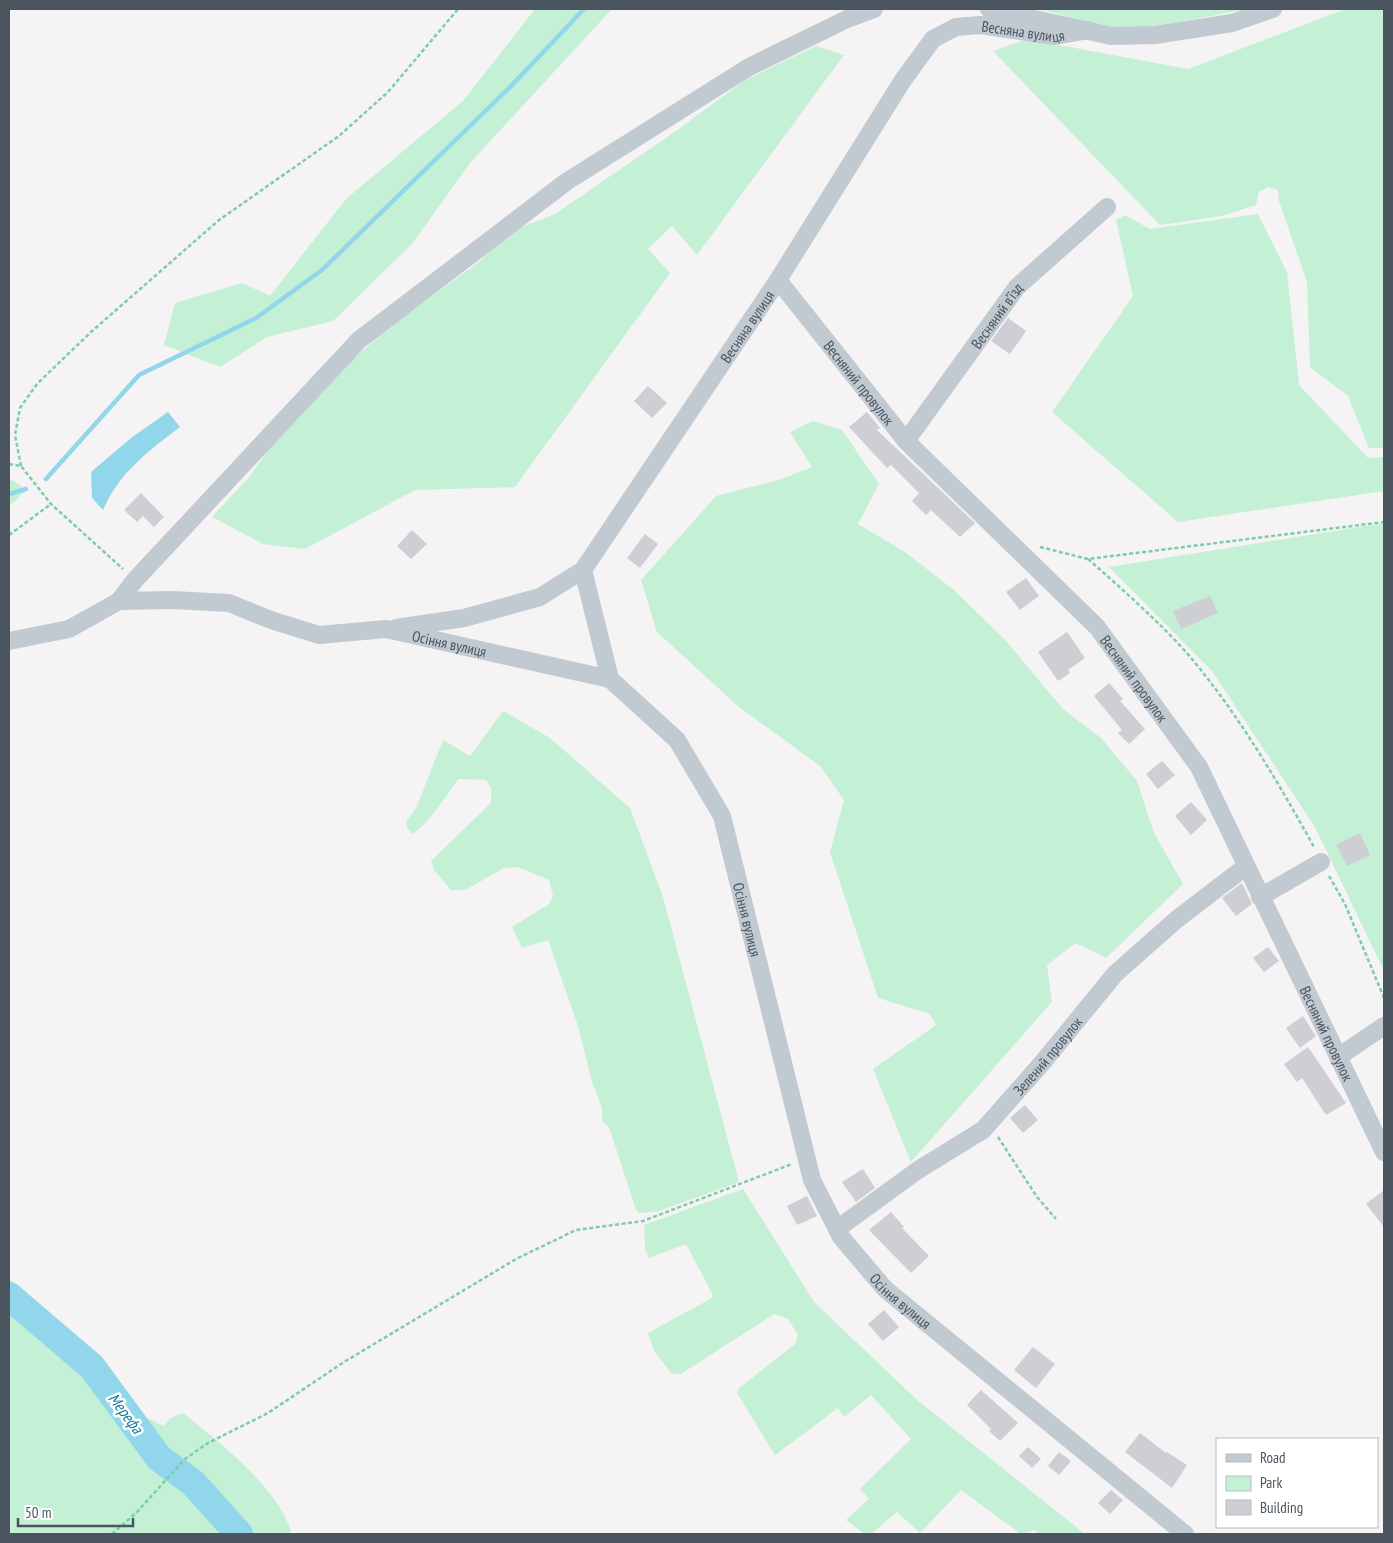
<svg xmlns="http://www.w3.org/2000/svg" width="1393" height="1543" viewBox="0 0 1393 1543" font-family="'PT Sans Narrow',sans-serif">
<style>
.green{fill:#c4f0d6}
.water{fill:#92d6eb}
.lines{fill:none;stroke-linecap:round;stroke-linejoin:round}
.stream{stroke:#92d6eb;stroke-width:4.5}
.river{stroke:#92d6eb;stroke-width:28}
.building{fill:#cdcfd5}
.path{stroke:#7ccea8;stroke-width:2.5;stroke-dasharray:4 2.5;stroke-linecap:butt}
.minor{stroke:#c1c9d1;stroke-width:18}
.labels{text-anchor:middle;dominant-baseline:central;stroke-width:5;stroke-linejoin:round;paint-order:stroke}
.street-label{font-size:15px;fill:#4a5560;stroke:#fff}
.water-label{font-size:16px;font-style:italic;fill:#107c9e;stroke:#fff}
</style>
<rect width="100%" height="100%" fill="#f5f3f3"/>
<g class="green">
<path d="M 535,9 L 612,9 L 470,163 L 412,244 L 333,321 L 267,337 L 220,367 L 164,345 L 175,303 L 242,283 L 270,296 L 346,199 L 463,101 Z"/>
<path d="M 1040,9 L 1250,9 C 1204,16 1156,30 1110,27 C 1088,25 1062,15 1040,9 Z"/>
<path d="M 1346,9 L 1384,9 L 1384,448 L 1369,448 L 1348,396 L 1310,367 L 1307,282 L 1279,201 L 1278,190 L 1268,187 L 1259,192 L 1256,205 L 1222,216 L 1160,225 L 993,51 L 1027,39 L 1188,69 Z"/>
<path d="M 816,46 L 844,55 L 697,255 L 672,226 L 648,249 L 670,273 L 515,487 L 415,490 L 305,549 L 263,544 L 212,517 L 250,476 L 280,434 L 338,372 L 391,326 L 479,262 L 509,232 L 555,214 L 676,131 L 745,80 Z"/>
<path d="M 1258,214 L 1287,272 L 1299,385 L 1368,458 L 1384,457 L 1384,491 L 1178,522 L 1052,412 L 1133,296 L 1116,220 L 1125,215 L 1150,229 Z"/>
<path d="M 813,421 L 842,430 L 879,484 L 858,524 L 905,552 L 955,591 L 1006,641 L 1063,709 L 1101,738 L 1137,781 L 1154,833 L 1183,884 L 1106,958 L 1076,943 L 1047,965 L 1052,1002 L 911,1162 L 873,1069 L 936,1025 L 930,1014 L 878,998 L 830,852 L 844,800 L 820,766 L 739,707 L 657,632 L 641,580 L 716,496 L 782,479 L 812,467 L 790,432 Z"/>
<path d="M 12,480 L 26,489 L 16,501 L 9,505 L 9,481 Z"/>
<path d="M 1384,523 L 1384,971 L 1315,827 L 1212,671 L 1109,567 Z"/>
<path d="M 503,711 L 550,738 L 630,808 L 663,897 L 739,1182 L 659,1211 L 639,1213 L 636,1210 L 609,1127 L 602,1121 L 602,1108 L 592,1082 L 579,1029 L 548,940 L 522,948 L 512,927 L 549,904 L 553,896 L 549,880 L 517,867 L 504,868 L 465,890 L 451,890 L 434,870 L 431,861 L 491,803 L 491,788 L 486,780 L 459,779 C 445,796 431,821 413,834 L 408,829 L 406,822 L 417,806 L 443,740 L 470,756 Z"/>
<path d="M 743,1189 L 814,1302 L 916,1399 L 1085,1534 L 1040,1534 L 1034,1530 L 1021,1534 L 961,1490 L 920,1533 L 897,1512 L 871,1534 L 865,1534 L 846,1520 L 869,1499 L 860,1489 L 911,1439 L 871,1395 L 844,1417 L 838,1408 L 775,1455 L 737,1393 L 738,1389 L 795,1344 L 798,1335 L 788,1319 L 774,1314 L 681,1374 L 672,1374 L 654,1351 L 648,1333 L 712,1298 L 712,1293 L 686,1244 L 649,1258 L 645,1249 L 644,1225 Z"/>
<path d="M 9,1279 L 25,1291 L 58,1334 L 75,1341 L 132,1411 L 164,1426 L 169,1419 L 183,1413 C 219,1442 276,1486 291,1531 L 288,1534 L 9,1534 Z"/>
</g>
<path class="water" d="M 168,412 L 180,427 C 148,451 119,473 103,510 L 92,498 L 91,472 L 131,438 Z"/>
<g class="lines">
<g class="stream">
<path d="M 46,479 L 139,375 L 256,318 L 322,270 L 511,86 L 584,9"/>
<path d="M 9,494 L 26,489"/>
</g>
<path class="river" d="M 9,1296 L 92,1367 L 159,1458 L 193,1483 L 239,1534"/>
</g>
<g class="building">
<path d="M 1008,318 L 1026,331 L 1010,354 L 991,341 Z"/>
<path d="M 648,386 L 667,403 L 652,418 L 634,401 Z"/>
<path d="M 867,412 L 880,428 L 877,430 L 975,523 L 960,537 L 931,510 L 926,515 L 912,501 L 919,493 L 891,465 L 887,468 L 849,427 Z"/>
<path d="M 141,493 L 164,517 L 154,527 L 143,516 L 137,522 L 124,510 Z"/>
<path d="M 412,530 L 427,544 L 411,559 L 397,546 Z"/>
<path d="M 645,534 L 658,544 L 640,568 L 627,558 Z"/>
<path d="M 1026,578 L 1039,596 L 1020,610 L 1006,592 Z"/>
<path d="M 1210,596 L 1218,613 L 1181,629 L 1173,611 Z"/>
<path d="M 1067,632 L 1085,658 L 1068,670 L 1070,673 L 1058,681 L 1038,652 Z"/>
<path d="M 1109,683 L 1123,699 L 1120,701 L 1145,729 L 1129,744 L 1118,733 L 1122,730 L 1094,696 Z"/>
<path d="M 1162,761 L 1175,775 L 1158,789 L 1146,774 Z"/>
<path d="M 1191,802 L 1207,820 L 1191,835 L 1175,816 Z"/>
<path d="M 1360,833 L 1370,855 L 1347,866 L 1336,845 Z"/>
<path d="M 1242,883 L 1252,904 L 1236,916 L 1222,898 Z"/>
<path d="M 1268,947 L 1279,961 L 1264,972 L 1253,958 Z"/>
<path d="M 1303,1016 L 1316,1036 L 1300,1048 L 1286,1028 Z"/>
<path d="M 1308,1047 L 1346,1103 L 1326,1115 L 1302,1078 L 1297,1082 L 1284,1064 Z"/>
<path d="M 1025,1105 L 1038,1120 L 1023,1133 L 1010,1118 Z"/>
<path d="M 863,1169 L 875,1188 L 856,1202 L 842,1182 Z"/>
<path d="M 1384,1190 L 1384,1227 L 1366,1204 Z"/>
<path d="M 807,1196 L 817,1216 L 797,1225 L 787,1206 Z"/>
<path d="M 891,1212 L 904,1227 L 902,1228 L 929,1256 L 911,1273 L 869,1230 Z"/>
<path d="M 884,1310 L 899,1327 L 883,1341 L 868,1324 Z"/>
<path d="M 1033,1347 L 1055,1364 L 1036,1388 L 1014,1370 Z"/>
<path d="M 981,1390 L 1018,1423 L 1000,1441 L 989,1431 L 991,1429 L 967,1405 Z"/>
<path d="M 1140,1433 L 1166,1453 L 1167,1452 L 1187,1465 L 1172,1488 L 1125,1452 Z"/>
<path d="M 1028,1447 L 1041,1459 L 1032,1468 L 1019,1456 Z"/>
<path d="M 1059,1452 L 1071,1461 L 1059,1475 L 1048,1466 Z"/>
<path d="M 1111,1490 L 1123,1500 L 1110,1514 L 1098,1503 Z"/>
</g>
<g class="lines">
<g class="path">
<path d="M 9,464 L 21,466 L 51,504 L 123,569"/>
<path d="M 21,466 L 15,435 L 20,408 L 37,384 L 91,332 L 219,220 L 339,136 L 388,92 L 458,9"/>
<path d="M 9,535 L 51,504"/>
<path d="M 1040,547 L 1088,559 L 1384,522"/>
<path d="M 1088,559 C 1123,590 1162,624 1192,659 C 1240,717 1278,782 1314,847"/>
<path d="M 1329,876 L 1345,904 L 1384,998"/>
<path d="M 998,1137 L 1037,1197 L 1056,1219"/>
<path d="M 112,1534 L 136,1513 L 185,1459 L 208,1443 L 268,1413 L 344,1362 L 516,1259 L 576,1230 L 643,1221 L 792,1164"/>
</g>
<g class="minor">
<path d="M 989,9 L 1111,36 L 1155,35 L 1232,23 L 1273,9"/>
<path id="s1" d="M 778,280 L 906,441 L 1097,627 L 1199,767 L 1384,1152"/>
<path id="s2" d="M 906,441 L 1017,287 L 1107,207"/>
<path d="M 583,570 L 610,679"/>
<path id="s3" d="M 119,601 L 173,600 L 229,603 L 271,620 L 319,635 L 386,629 L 610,679 L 677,740 L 722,816 L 812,1180 L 841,1237 L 885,1289 L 1185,1534"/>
<path id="s4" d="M 396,628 L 464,618 L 540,597 L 583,570 L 778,280 L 903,80 L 933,39 L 956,27 L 980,25 L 1055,36 L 1089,30"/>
<path d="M 9,641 L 69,629 L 119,601 L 135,580 L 359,340 L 566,182 L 749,67 L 847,19 L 874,9"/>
<path d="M 1260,897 L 1321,862"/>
<path d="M 1338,1057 L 1384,1026"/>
<path id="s5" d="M 837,1229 L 918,1170 L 983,1130 L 1043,1062 L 1115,974 L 1176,920 L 1245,867"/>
</g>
</g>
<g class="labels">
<g class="street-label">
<text stroke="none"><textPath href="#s4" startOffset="928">Весняна вулиця</textPath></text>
<text stroke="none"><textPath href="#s2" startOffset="155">Весняний в’їзд</textPath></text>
<text stroke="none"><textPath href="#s4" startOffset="492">Весняна вулиця</textPath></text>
<text stroke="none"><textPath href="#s1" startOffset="131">Весняний провулок</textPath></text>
<text stroke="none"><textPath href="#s3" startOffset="338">Осіння вулиця</textPath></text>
<text stroke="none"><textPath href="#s1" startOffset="536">Весняний провулок</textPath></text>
<text stroke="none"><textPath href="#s3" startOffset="788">Осіння вулиця</textPath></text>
<text stroke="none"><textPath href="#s1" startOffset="941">Весняний провулок</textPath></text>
<text stroke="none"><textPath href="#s5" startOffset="275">Зелений провулок</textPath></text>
<text stroke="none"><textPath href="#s3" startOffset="1208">Осіння вулиця</textPath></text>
</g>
<g class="water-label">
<text transform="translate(126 1413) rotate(53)">Мерефа</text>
</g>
</g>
<rect width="1393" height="1543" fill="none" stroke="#4a5560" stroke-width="20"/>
<rect x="1216" y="1438" width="162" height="90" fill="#ffffff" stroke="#b7bbbf"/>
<rect x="1226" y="1454" width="25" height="8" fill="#c1c9d1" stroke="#b7bbbf"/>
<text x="1260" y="1463" font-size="15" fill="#4a5560">Road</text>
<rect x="1226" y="1476" width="25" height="15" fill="#c4f0d6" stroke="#b7bbbf"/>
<text x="1260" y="1488" font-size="15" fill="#4a5560">Park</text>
<rect x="1226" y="1500" width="25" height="15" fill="#cdcfd5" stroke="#b7bbbf"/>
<text x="1260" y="1513" font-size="15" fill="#4a5560">Building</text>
<path d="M18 1518v8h115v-8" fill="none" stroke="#4a5560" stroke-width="2.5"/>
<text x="25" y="1518" font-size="15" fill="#4a5560" stroke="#ffffff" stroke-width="4" paint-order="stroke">50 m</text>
</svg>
